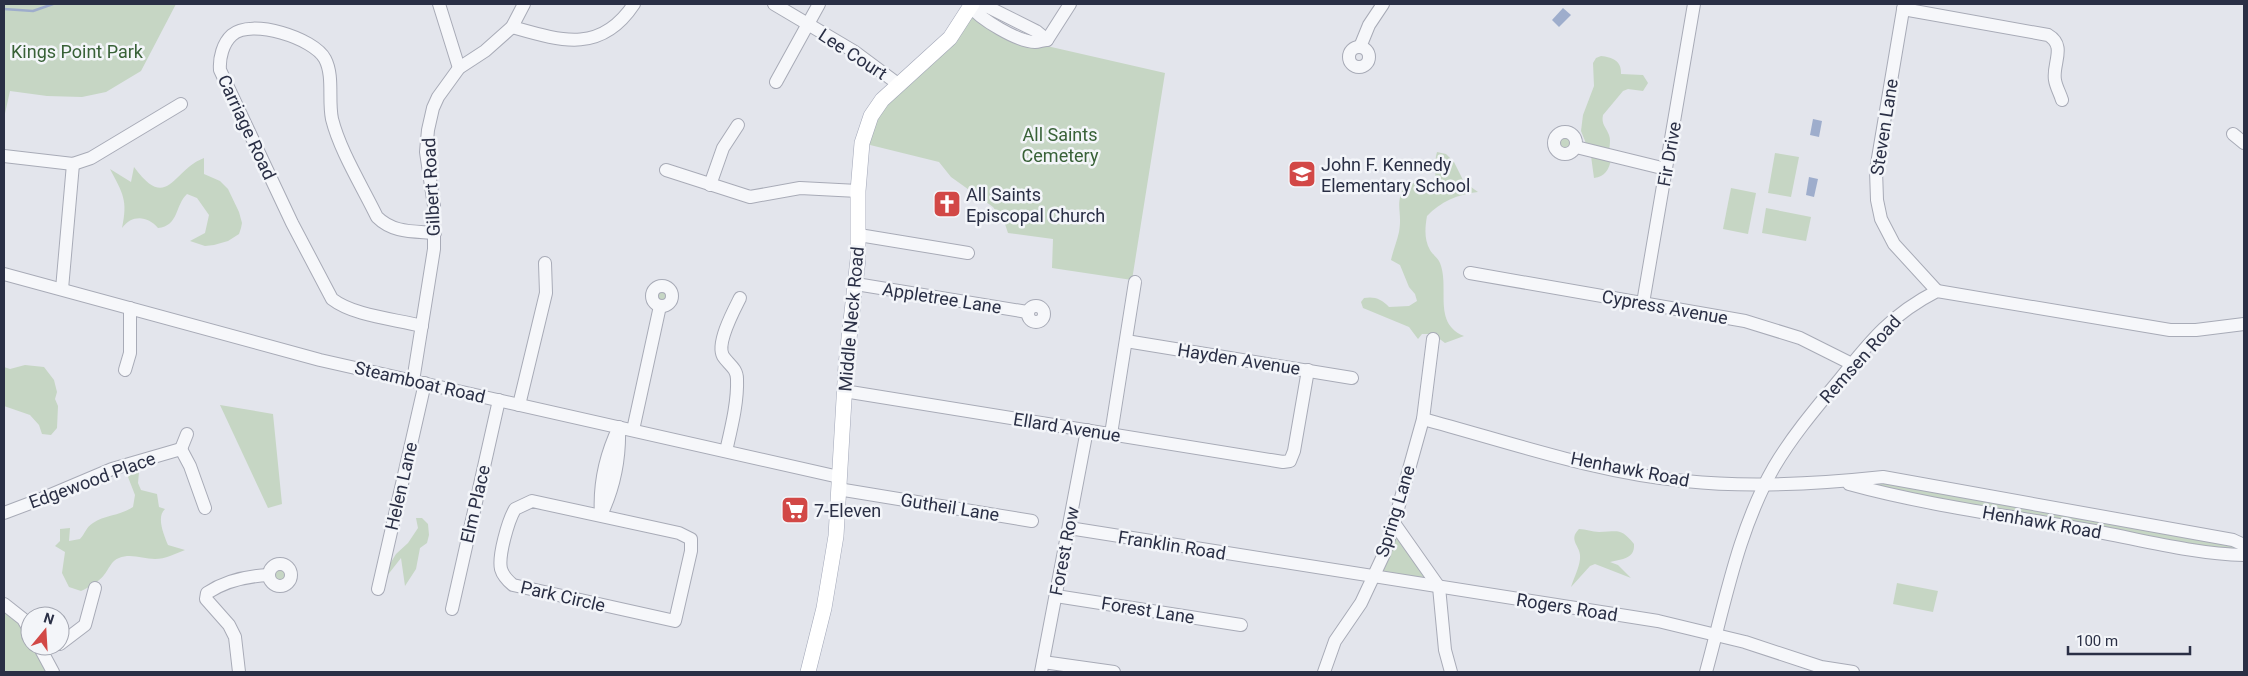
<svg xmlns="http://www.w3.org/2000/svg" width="2248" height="676" viewBox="0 0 2248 676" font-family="Roboto,sans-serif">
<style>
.green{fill:#c6d6c4}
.water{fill:#9eadcc}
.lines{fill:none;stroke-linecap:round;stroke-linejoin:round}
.stream{stroke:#9eadcc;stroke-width:2.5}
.minor-casing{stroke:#a8abb7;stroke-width:14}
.major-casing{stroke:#a2a7b8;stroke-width:16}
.minor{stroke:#f6f7fa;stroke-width:12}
.major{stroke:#fff;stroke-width:15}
.labels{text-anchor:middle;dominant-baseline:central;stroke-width:5;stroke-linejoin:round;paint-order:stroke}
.park-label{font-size:18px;fill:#386137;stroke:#f3f5f9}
.street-label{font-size:18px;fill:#2a2f45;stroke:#f3f5f9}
.poi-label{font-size:18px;fill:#2a2f45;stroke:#f3f5f9;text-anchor:start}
</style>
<rect width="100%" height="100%" fill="#e3e5ec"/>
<g class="green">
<path d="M 4,4 L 176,4 L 141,71 L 106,92 L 82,97 L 47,96 L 10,91 L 4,118 Z"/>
<path d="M 970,7 L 1025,41 L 1165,73 L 1132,280 L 1052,268 L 1053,239 L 1008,233 L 1005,224 L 993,207 L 951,177 L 939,162 L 862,143 L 866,129 Z"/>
<path d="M 1601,56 C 1612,57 1622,61 1621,74 L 1643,75 L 1648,83 L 1643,91 L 1628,89 L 1623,91 L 1603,115 C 1601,124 1606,127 1609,135 C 1612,143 1607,149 1611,160 C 1609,169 1605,177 1594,178 L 1591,156 L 1581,131 L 1583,115 L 1594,86 L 1593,63 L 1596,58 Z"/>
<circle cx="1565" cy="143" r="9"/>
<path d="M 1437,152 L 1446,154 L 1454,162 L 1464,182 L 1478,192 C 1458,194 1440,202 1427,216 C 1425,228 1424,239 1430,250 C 1433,255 1438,258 1440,263 C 1450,288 1432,323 1464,336 L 1445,343 L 1433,334 L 1422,334 L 1418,339 L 1409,327 L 1363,308 L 1361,302 L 1364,298 C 1374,296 1382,299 1389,307 L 1409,306 L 1417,301 L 1415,294 L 1409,287 L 1400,265 L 1391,260 C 1393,251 1397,241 1399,232 C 1403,209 1393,205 1407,181 L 1433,189 C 1438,174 1433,166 1437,152 Z"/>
<path d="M 1775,153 L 1799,157 L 1791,197 L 1768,193 Z"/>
<path d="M 204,158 L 204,174 L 220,181 L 228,189 L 239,212 L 242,223 L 241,228 L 239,234 L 228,241 L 214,245 L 205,246 L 190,241 L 205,233 L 209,215 L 197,198 L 187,194 C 175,205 179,226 158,228 C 148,216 132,214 122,228 C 128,200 123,194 110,169 L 131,182 L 134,167 C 168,213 172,170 204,158 Z"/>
<path d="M 1731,188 L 1756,193 L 1748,234 L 1723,229 Z"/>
<path d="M 1766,208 L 1811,217 L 1806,241 L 1762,233 Z"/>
<circle cx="662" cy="296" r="9"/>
<path d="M 25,365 L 44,367 L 54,380 L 57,392 L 55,399 L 58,406 L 57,428 L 51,435 L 42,434 L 39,425 L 30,415 L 4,406 L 4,367 L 10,369 Z"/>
<path d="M 220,405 L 273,414 L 282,504 L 268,508 Z"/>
<path d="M 137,470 L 139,472 L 138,483 L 141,490 L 157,494 L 159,507 L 165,509 C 156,517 164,535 168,545 L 185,550 C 175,554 165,559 155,559 C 143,559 131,553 119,558 C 111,561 109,569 104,575 C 100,581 88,588 81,591 L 69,587 L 62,573 L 65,552 L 55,546 L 60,541 L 60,529 L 70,528 L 69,541 L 80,539 C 85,534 86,527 93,523 C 104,515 120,516 133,507 L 135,495 L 128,477 L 129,473 Z"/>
<path d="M 1883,477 L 2233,540 L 2244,555 L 1842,482 Z"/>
<path d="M 416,518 L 422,518 L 428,524 L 429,535 L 427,543 L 420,548 L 416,569 L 405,586 L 401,558 L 383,581 L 388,567 L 396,554 L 408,543 L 418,528 Z"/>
<path d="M 1395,528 L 1435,584 L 1376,575 Z"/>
<path d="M 1579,529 C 1586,529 1592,532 1599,532 C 1618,532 1620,527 1634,544 C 1635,559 1622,559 1610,562 L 1618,565 L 1631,578 L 1595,564 L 1590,566 L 1571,587 C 1574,578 1579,568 1580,559 C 1582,546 1567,541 1579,529 Z"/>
<circle cx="280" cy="574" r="9"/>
<path d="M 1897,583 L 1938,591 L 1933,612 L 1893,604 Z"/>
<path d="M 4,604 L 30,631 L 30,646 L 39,646 L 53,672 L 4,672 Z"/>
</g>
<g class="water">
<path d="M 1563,8 L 1571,15 L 1559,27 L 1552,20 Z"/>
<path d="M 1813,119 L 1822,121 L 1819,137 L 1810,135 Z"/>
<path d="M 1809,177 L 1818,179 L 1814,197 L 1806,195 Z"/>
</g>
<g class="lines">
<path class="stream" d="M 4,9 L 33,11 L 53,4"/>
<defs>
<g id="minor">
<path d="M 439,4 L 459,68"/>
<path d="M 774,4 L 855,52 L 898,84"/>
<path d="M 1904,4 L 1876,170 L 1877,200 L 1881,219 L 1894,244 L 1937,291"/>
<path d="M 970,6 C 980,19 1018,42 1035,42 C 1039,42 1043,40 1047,40 L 1070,4"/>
<path d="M 970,6 L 988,7 L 1036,31 L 1047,40"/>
<path d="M 1903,9 L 2048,35 C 2067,46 2052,64 2055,80 C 2056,87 2060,93 2062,100"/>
<path d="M 512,27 C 561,41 601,54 634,4"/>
<circle cx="1359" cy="57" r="10"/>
<path d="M 1360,47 L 1369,25 L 1383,4"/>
<path d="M 776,82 L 819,4"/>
<circle cx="1565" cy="143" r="11"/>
<path d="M 2233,134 L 2244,143"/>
<path d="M 1576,147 L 1666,169"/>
<path d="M 4,156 L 73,164 L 91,158 L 181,104"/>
<path d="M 666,170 L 750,197 L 800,188 L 858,191"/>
<path d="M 710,185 L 723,148 L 738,125"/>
<path d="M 859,235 L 968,253"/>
<path d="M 1470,273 L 1745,321 L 1800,338 L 1852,364"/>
<path d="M 4,274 L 320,360 L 839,477"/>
<path d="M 856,284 L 1027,312"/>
<circle cx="662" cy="296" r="10"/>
<path d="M 62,289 L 73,164"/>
<path d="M 1643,303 L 1694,4"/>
<circle cx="1036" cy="314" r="8"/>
<path d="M 422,326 C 395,319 354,316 332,299 L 292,223 L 220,70 C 219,58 223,43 232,35 C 251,18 314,38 325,59 C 334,76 328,100 332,119 C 340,151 362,186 377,217 C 393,233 413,231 435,233"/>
<path d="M 1126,341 L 1352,378"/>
<path d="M 125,370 L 130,353 L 130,308"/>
<path d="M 413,381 L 434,249 L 434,206 L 426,152 L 428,130 L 433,108 L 438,97 L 459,68 L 485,51 L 512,27 L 524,4"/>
<path d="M 844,391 L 1283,462 L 1290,461 L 1294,451 L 1308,370"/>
<path d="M 519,405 L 546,293 L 545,263"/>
<path d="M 1423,419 C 1509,442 1597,473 1685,481 C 1751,488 1818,484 1883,477 L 2233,540 L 2244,545"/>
<path d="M 619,427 C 620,457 614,488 601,515 C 599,485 606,454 619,427 Z"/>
<path d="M 633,430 L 660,306"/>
<path d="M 1111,434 L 1135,282"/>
<path d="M 181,449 L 187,434"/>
<path d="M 726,451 C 731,429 738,402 737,379 C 737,368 728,364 723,356 C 716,343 734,310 740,298"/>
<path d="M 1849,484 C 1925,505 2005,515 2083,529 C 2135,538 2192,554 2244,555"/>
<path d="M 838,489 L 1032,521"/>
<path d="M 532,501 L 679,533 L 691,539 L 691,551 L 675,621 L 513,585 C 507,580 503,576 501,569 C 498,556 508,521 515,509 Z"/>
<path d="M 4,513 L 41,499 L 112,469 L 181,449 L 190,466 L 205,508"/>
<path d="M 1394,523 L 1439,587 L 1445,650 L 1451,672"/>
<path d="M 1069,528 L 1658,621 L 1745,642 L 1821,667 L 1853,672"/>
<circle cx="280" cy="575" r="11"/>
<path d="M 378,589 L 425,383"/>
<path d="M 1056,596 L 1241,625"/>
<path d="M 4,604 L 23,619 L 30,631"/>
<path d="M 452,609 L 499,400"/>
<path d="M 60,644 L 85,625 L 95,588"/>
<path d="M 39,646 L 53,672"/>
<path d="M 1043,662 L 1114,672"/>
<path d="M 239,672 L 235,637 L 229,625 L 206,599 L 207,593 C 225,581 247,576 269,575"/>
<path d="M 1041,672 L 1087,430"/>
<path d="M 1324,672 L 1335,641 L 1361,603 L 1384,554 L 1394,523 L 1423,419 L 1433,339"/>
<path d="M 1706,672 C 1725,603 1738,530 1774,467 C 1793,435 1816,408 1840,379 C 1871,340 1892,314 1937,291 L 2170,330 L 2196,330 L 2244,324"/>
</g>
<path id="major" d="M 808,672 L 824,608 L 836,536 L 846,365 L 858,259 L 858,191 L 862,143 L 871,116 L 882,100 L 950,38 L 972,4"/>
</defs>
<use href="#minor" class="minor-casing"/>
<use href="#major" class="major-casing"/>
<use href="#minor" class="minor"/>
<use href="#major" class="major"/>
</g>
<defs>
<symbol id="school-square" viewBox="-11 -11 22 22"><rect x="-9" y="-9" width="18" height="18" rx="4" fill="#d24846" stroke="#f3f5f9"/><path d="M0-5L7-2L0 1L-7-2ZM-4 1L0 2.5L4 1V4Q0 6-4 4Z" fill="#fff"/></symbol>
<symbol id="church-square" viewBox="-11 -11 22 22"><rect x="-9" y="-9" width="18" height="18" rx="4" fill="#d24846" stroke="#f3f5f9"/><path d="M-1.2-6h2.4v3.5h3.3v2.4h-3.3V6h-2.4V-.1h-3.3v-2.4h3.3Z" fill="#fff"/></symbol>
<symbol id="supermarket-square" viewBox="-11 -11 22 22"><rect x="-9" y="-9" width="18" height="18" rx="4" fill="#d24846" stroke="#f3f5f9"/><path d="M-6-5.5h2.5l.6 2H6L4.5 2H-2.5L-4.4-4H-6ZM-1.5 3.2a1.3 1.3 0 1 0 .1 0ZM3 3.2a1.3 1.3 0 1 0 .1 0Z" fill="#fff"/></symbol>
</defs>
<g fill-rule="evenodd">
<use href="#school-square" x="1286" y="158" width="32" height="32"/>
<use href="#church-square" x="931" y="188" width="32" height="32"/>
<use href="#supermarket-square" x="779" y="494" width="32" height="32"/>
</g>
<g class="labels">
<g class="park-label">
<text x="77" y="51">Kings Point Park</text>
<text x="1060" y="134">All Saints<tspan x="1060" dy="21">Cemetery</tspan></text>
</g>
<g class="street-label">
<text transform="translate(853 54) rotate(33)">Lee Court</text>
<text transform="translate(247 127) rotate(65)">Carriage Road</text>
<text transform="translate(1884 127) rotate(-81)">Steven Lane</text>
<text transform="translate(1669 154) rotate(-80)">Fir Drive</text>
<text transform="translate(431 187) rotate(-93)">Gilbert Road</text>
<text transform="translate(942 298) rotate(9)">Appletree Lane</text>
<text transform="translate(1665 307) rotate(10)">Cypress Avenue</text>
<text transform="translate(851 319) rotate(-85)">Middle Neck Road</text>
<text transform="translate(1239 359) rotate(9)">Hayden Avenue</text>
<text transform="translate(1860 359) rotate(-48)">Remsen Road</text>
<text transform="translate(420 382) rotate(13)">Steamboat Road</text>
<text transform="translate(1067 427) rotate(9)">Ellard Avenue</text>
<text transform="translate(1630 469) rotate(11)">Henhawk Road</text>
<text transform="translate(92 480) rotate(-20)">Edgewood Place</text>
<text transform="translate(401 486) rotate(-77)">Helen Lane</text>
<text transform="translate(475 504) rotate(-77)">Elm Place</text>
<text transform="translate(950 507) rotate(9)">Gutheil Lane</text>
<text transform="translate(1395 511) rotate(-73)">Spring Lane</text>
<text transform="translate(2042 522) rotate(10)">Henhawk Road</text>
<text transform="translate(1172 545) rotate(9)">Franklin Road</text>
<text transform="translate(1064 551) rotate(-79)">Forest Row</text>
<text transform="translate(563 596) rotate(13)">Park Circle</text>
<text transform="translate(1567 607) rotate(9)">Rogers Road</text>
<text transform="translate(1148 610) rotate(9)">Forest Lane</text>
</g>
<g class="poi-label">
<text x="1321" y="164">John F. Kennedy<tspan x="1321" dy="21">Elementary School</tspan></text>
<text x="966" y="194">All Saints<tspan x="966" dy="21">Episcopal Church</tspan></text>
<text x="814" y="510">7-Eleven</text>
</g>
</g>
<rect width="2248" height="676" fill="none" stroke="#2a2f45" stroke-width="10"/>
<g transform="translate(45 631) rotate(18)"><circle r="24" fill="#f3f5f9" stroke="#a3a6b1"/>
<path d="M0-4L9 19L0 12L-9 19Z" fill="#d24846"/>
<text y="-8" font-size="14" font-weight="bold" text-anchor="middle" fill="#2a2f45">N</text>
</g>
<path d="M2068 646v8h122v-8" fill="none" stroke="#2a2f45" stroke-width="2.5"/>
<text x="2076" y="646" font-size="15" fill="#2a2f45" stroke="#f3f5f9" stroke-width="4" paint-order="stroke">100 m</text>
</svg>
